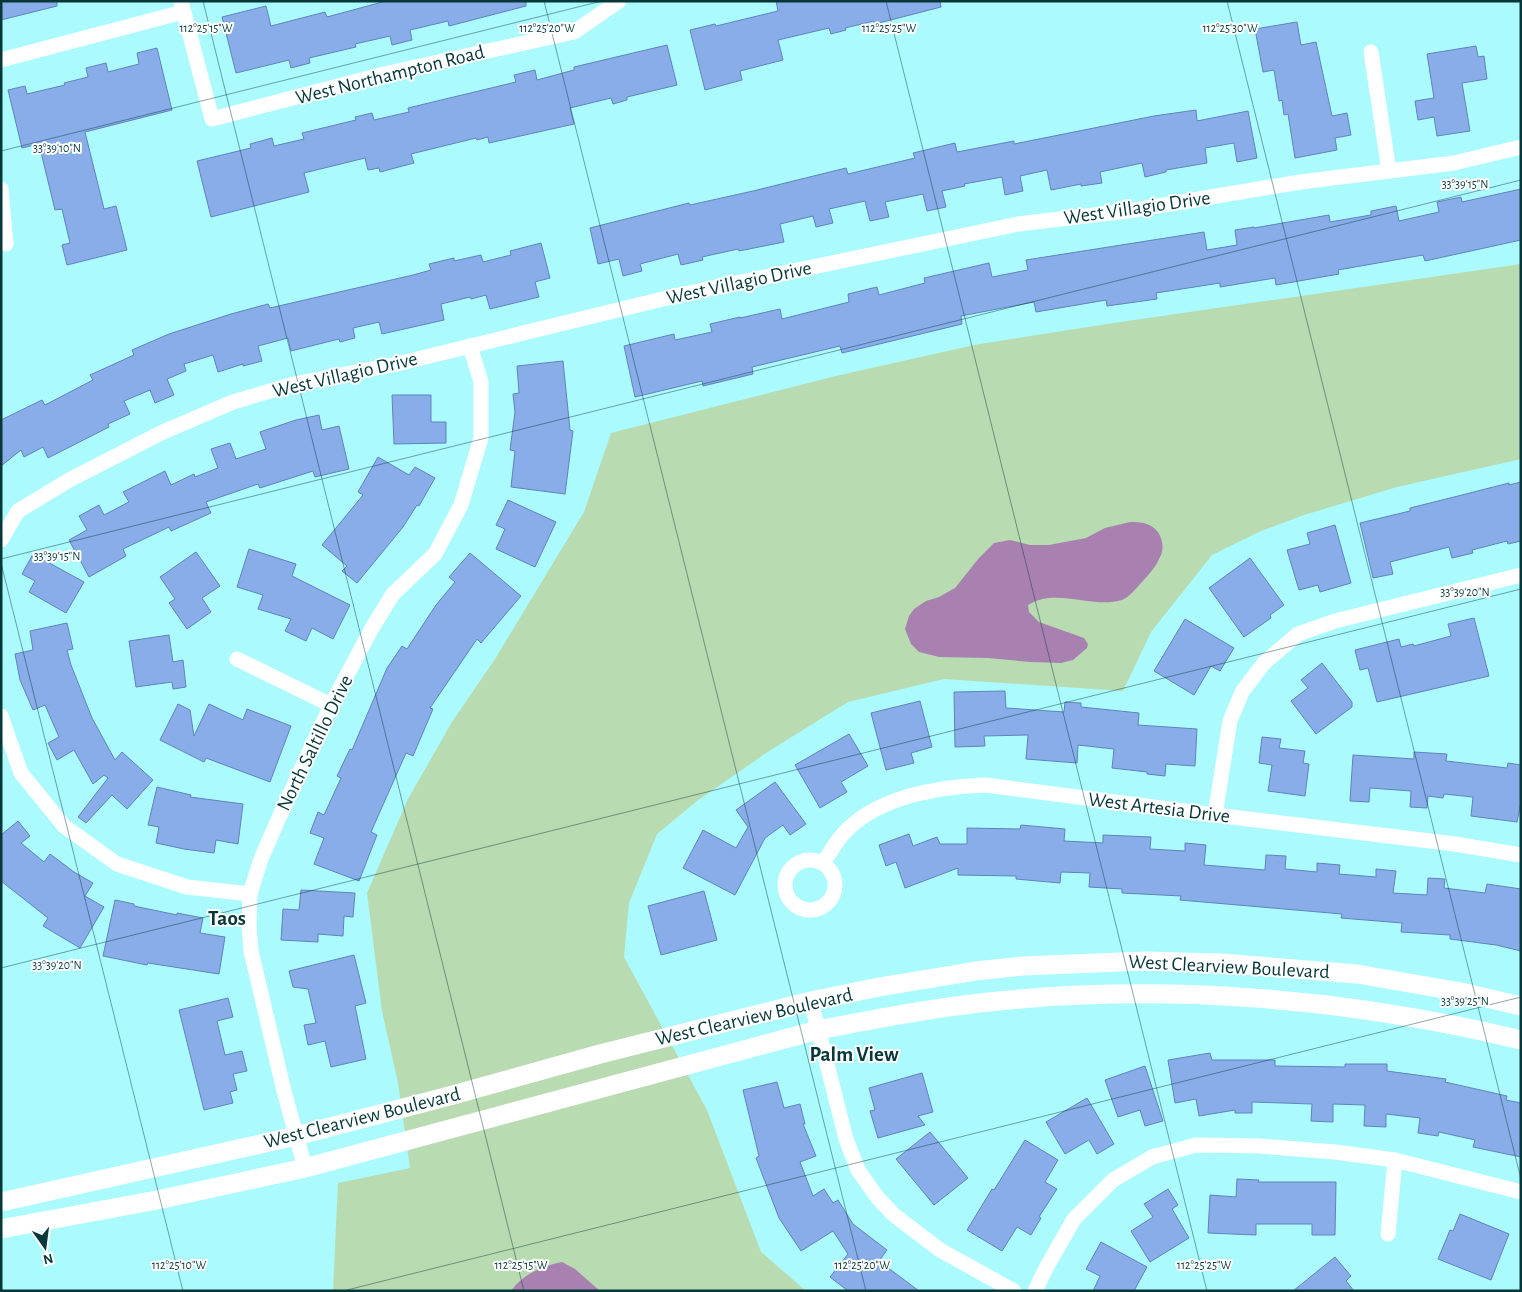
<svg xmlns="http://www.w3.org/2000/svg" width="1522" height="1292" viewBox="0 0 1522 1292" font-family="'Alegreya Sans',sans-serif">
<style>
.green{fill:#b9dbb1}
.water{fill:#a881b1}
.building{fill:#88ade9;stroke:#6083bc}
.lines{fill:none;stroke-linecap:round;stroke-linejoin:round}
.minor{stroke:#fff;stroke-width:15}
.tertiary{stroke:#fff;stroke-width:19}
.ticks{fill:none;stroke:#073739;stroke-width:1;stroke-opacity:0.45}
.labels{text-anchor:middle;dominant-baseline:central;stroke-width:4;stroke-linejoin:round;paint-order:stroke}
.street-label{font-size:20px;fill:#073739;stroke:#fff}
.neighbourhood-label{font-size:21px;font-weight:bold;fill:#073739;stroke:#fff}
.ticks-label{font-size:12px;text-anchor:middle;fill:#073739;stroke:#fff;stroke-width:4;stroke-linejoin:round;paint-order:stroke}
</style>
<rect width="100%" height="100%" fill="#abfafe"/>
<path class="green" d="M 1521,264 L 1521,459 L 1397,487 L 1304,515 L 1259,532 L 1212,555 L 1151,632 L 1123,691 L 944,679 L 848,702 L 769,751 L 697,801 L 657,834 L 629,903 L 624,957 L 707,1110 L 761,1252 L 806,1291 L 333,1291 L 338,1183 L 410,1168 L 398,1083 L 382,1011 L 367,893 L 408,799 L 452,722 L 495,659 L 584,512 L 611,433 L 836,376 L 974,345 L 1107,324 Z"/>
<g class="water">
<path d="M 1130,522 C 1136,522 1143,522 1149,525 C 1161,530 1166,546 1160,557 C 1156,567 1149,574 1142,582 C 1136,588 1130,597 1122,600 C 1091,609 1057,587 1028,605 L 1029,612 L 1039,622 L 1084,638 L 1088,644 L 1087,648 L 1073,660 L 1061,663 L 1030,662 L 988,658 L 939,657 L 919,652 L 911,644 L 905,629 L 909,616 L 914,609 L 926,601 L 939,597 L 955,588 L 979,558 L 994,543 L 1010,540 L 1030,545 L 1049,545 L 1086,538 L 1105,528 Z"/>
<path d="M 562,1262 L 575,1269 L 600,1291 L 511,1291 C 523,1274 542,1266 562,1262 Z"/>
</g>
<g class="building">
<path d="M 1,1 L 57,1 L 57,6 L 1,20 Z"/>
<path d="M 386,1 L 526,1 L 526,6 L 449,26 L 448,21 L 410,30 L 412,40 L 392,45 L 390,36 L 355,44 L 356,47 L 309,58 L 310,63 L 291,68 L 289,60 L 236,73 L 222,17 L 266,6 L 271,26 L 325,12 L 327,17 Z"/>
<path d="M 776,1 L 940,1 L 941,7 L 875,24 L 874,21 L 845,28 L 846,30 L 831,34 L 829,28 L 778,40 L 783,60 L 740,71 L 742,80 L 705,90 L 690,30 L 715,24 L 716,26 L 778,11 Z"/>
<path d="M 1297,22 L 1301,45 L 1316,42 L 1332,116 L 1347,113 L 1351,135 L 1335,138 L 1337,150 L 1295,158 L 1288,114 L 1284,115 L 1282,100 L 1279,101 L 1274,70 L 1263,72 L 1255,29 Z"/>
<path d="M 667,45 L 677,85 L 627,97 L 627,100 L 613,104 L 611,98 L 570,108 L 574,124 L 489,143 L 488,137 L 477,140 L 476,138 L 411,154 L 414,163 L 380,172 L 379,168 L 368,170 L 365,158 L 304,173 L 309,192 L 211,217 L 197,161 L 251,148 L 250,144 L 272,138 L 274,146 L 304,139 L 302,133 L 356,120 L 355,117 L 372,113 L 374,120 L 409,112 L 408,108 L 516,82 L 514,75 L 535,70 L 537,80 L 574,70 L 574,67 Z"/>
<path d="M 1476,46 L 1478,57 L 1484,56 L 1487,79 L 1462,83 L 1470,131 L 1437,136 L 1434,117 L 1418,120 L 1415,101 L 1434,98 L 1427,54 Z"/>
<path d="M 157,48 L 172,110 L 85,132 L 104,209 L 116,206 L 127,250 L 67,265 L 62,245 L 70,243 L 62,209 L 55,210 L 39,144 L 22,148 L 8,90 L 25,86 L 27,94 L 65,85 L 64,83 L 88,77 L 86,68 L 106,63 L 108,72 L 139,64 L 137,53 Z"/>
<path d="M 1196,110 L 1197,121 L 1248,111 L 1257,158 L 1237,162 L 1234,143 L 1205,148 L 1207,163 L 1166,170 L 1166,172 L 1145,177 L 1142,163 L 1100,172 L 1102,183 L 1081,186 L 1081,184 L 1051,190 L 1047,170 L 1020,176 L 1023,191 L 1005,195 L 1002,177 L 964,184 L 965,186 L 942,191 L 946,207 L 927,211 L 923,194 L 885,202 L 889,217 L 870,221 L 865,201 L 829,209 L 833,223 L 816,227 L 813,216 L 780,224 L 784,242 L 739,251 L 738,249 L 702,257 L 703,260 L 681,265 L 678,254 L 640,264 L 642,271 L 623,276 L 619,259 L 598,264 L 590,228 L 689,203 L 690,205 L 753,191 L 846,168 L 848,174 L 915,158 L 913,153 L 955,143 L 957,152 L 1014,141 L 1014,144 L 1154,116 Z"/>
<path d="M 1521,189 L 1521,240 L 1425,261 L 1423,255 L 1338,270 L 1339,274 L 1276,285 L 1275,278 L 1220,287 L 1220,283 L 1156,293 L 1157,299 L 1107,306 L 1106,300 L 1036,312 L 1034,302 L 961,316 L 962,324 L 842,353 L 840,346 L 752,367 L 753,374 L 703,386 L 702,381 L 635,397 L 624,346 L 674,334 L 675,340 L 712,332 L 710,324 L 740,317 L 740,318 L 780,309 L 782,319 L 849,302 L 848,294 L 877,287 L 879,295 L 925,283 L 924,278 L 989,263 L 992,277 L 1028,270 L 1026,260 L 1204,232 L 1207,250 L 1237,245 L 1235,230 L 1254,227 L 1254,228 L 1329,215 L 1330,222 L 1371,215 L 1371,211 L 1396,206 L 1399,221 L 1439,212 L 1437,202 L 1461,197 L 1462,202 Z"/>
<path d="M 541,243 L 550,278 L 535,282 L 539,297 L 490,309 L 486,295 L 471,299 L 470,297 L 441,304 L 444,320 L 382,334 L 379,322 L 353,328 L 355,338 L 340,342 L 339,339 L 291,351 L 288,338 L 258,346 L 262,361 L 243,366 L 243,364 L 218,372 L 213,355 L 184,364 L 186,371 L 167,379 L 174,395 L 155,403 L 150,390 L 124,401 L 130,414 L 108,424 L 109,427 L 48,458 L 43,447 L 24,457 L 21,450 L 1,466 L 1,420 L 42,400 L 45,405 L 93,380 L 90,375 L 134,355 L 132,350 L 169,334 L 231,314 L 268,304 L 270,308 L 413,275 L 431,270 L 429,264 L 454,258 L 454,261 L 481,255 L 483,262 L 511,255 L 510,251 Z"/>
<path d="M 563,361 L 570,430 L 573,431 L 565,494 L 511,487 L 515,451 L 510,450 L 515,412 L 513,394 L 519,393 L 517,366 Z"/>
<path d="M 392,395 L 431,395 L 431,422 L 446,422 L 446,443 L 394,444 Z"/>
<path d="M 319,415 L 322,430 L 339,426 L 349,469 L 315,477 L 313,471 L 260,488 L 258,484 L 206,502 L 211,513 L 171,531 L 169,527 L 123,549 L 126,556 L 89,577 L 69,540 L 87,530 L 79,516 L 99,505 L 104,515 L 129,502 L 123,492 L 165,471 L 171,485 L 194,474 L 195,477 L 218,468 L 211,449 L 230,443 L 236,459 L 266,449 L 260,432 L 296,420 Z"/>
<path d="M 378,457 L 409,475 L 415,467 L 435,478 L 419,506 L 417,505 L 403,527 L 357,583 L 342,571 L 347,566 L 322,545 L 363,495 L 358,492 Z"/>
<path d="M 1521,482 L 1521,541 L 1508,544 L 1507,541 L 1472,550 L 1473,553 L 1452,558 L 1449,547 L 1390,562 L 1393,574 L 1373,578 L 1360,523 L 1410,511 L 1410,508 L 1458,496 L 1509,483 L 1509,485 Z"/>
<path d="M 508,500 L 556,522 L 535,567 L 496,549 L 505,529 L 496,525 Z"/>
<path d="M 1335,525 L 1351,583 L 1320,592 L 1318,585 L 1299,590 L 1287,550 L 1310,544 L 1307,533 Z"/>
<path d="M 249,549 L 296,564 L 292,576 L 350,605 L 333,639 L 312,628 L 306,641 L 285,631 L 291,619 L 258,609 L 263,595 L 237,587 Z"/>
<path d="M 196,552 L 220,586 L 202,598 L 211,612 L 187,629 L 169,603 L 175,599 L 160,577 Z"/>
<path d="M 470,553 L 521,596 L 481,643 L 477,639 L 430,708 L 433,709 L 413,756 L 406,753 L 371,832 L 377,835 L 359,881 L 314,864 L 324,838 L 310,833 L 318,812 L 324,815 L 341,778 L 337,776 L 350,749 L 352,750 L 387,668 L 402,646 L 407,649 L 436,605 L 455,582 L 449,577 Z"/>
<path d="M 33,554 L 84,582 L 66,613 L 29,592 L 35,581 L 22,574 Z"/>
<path d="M 1250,558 L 1284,605 L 1270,615 L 1271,618 L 1244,637 L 1209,588 Z"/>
<path d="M 1474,618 L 1489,676 L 1377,702 L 1368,668 L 1360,670 L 1355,650 L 1399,639 L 1401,647 L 1413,644 L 1414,646 L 1451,636 L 1448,624 Z"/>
<path d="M 1185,619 L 1234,648 L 1220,671 L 1211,666 L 1194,695 L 1154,671 Z"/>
<path d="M 67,623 L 73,649 L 67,650 L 71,665 L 92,718 L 115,760 L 122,752 L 153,780 L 127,809 L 112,795 L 86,823 L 78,817 L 108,778 L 104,775 L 93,784 L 74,750 L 57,760 L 48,743 L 59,737 L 45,705 L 33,710 L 20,680 L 15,654 L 33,650 L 30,631 Z"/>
<path d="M 169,635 L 173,662 L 183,660 L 186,687 L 173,689 L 172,682 L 136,687 L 129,641 Z"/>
<path d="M 1322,663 L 1352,702 L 1352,707 L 1316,734 L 1291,701 L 1308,688 L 1301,680 Z"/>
<path d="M 1005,691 L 1006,708 L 1064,712 L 1065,702 L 1081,703 L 1081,707 L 1139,713 L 1138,725 L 1197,729 L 1195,766 L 1166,764 L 1165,776 L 1147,774 L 1147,772 L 1112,768 L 1114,749 L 1078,745 L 1077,763 L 1026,759 L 1028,735 L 984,736 L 985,746 L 955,747 L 954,692 Z"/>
<path d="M 920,701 L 932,747 L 911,753 L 914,763 L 886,770 L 871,713 Z"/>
<path d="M 178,704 L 190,710 L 194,736 L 209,704 L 243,720 L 247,709 L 291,726 L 270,782 L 206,758 L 204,762 L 160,740 Z"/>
<path d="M 849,734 L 868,766 L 841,782 L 847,792 L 820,808 L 795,765 Z"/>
<path d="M 1262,737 L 1281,739 L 1279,748 L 1305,751 L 1303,763 L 1309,764 L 1305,796 L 1268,791 L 1272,765 L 1259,763 Z"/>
<path d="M 1414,752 L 1447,754 L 1446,761 L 1507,768 L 1508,763 L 1521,765 L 1521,802 L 1517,822 L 1471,816 L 1473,797 L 1444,794 L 1443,798 L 1428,796 L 1427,808 L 1410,807 L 1411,791 L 1370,788 L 1369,802 L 1350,801 L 1353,755 L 1414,759 Z"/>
<path d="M 775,782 L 806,824 L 790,835 L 783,825 L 765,838 L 735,895 L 683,868 L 703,830 L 736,848 L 748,827 L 736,810 Z"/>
<path d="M 157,787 L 191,795 L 190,797 L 243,804 L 238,844 L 216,840 L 214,853 L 184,849 L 156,843 L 159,827 L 148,825 Z"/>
<path d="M 18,821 L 30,836 L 21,843 L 44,862 L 50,854 L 74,872 L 93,883 L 85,896 L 104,907 L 80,948 L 43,926 L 48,918 L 1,881 L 1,835 Z"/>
<path d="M 1021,825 L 1065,829 L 1064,841 L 1103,843 L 1103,835 L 1151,837 L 1150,849 L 1185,851 L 1185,843 L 1206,845 L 1204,865 L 1265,870 L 1266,855 L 1286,856 L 1285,869 L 1317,872 L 1317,863 L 1340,865 L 1339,874 L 1376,877 L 1376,869 L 1396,871 L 1393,893 L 1427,895 L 1428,878 L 1445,879 L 1444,888 L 1485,893 L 1487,884 L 1521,889 L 1521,951 L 1496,945 L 1450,939 L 1450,935 L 1401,932 L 1402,923 L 1341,918 L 1342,914 L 1180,900 L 1181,896 L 1122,893 L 1122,889 L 1089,887 L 1090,873 L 1061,872 L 1060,883 L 1016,879 L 1016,876 L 958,875 L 958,868 L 905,888 L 896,862 L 886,866 L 879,845 L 909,834 L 913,846 L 937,837 L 940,844 L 967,844 L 967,828 L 1020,829 Z"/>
<path d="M 301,890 L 355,893 L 353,917 L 344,916 L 343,936 L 318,934 L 318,942 L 281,940 L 283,909 L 299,910 Z"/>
<path d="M 704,891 L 717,940 L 661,955 L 648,906 Z"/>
<path d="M 115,900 L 134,904 L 134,906 L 177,915 L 177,913 L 203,918 L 200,933 L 225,937 L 219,974 L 148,963 L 147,965 L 103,956 Z"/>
<path d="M 354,955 L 366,1003 L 355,1006 L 366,1059 L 331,1067 L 325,1041 L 308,1045 L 304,1025 L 316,1023 L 308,989 L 293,987 L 289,971 Z"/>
<path d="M 228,998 L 233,1017 L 217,1021 L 225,1055 L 242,1051 L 247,1071 L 233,1074 L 237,1090 L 230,1092 L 233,1103 L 204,1110 L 179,1010 Z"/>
<path d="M 1210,1053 L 1212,1060 L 1275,1060 L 1275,1066 L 1345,1067 L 1345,1064 L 1387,1064 L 1387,1071 L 1446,1079 L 1445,1082 L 1507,1096 L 1506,1100 L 1521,1103 L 1521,1157 L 1473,1147 L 1475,1140 L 1439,1132 L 1438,1136 L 1418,1133 L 1420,1118 L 1386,1114 L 1386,1127 L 1364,1126 L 1365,1105 L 1333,1104 L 1333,1122 L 1311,1121 L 1312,1104 L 1252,1102 L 1252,1113 L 1235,1113 L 1235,1110 L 1199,1116 L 1196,1099 L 1175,1103 L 1168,1060 Z"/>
<path d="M 1145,1066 L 1163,1121 L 1145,1126 L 1140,1110 L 1118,1117 L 1105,1080 Z"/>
<path d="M 922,1073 L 933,1112 L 918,1116 L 925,1125 L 878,1138 L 870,1111 L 875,1110 L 869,1088 Z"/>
<path d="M 777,1082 L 784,1108 L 800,1104 L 805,1124 L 803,1124 L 816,1156 L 800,1162 L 813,1196 L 824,1189 L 833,1203 L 838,1200 L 853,1224 L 887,1250 L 879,1261 L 919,1291 L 848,1291 L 830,1277 L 848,1254 L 833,1231 L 801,1251 L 779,1218 L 756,1158 L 759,1156 L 743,1090 Z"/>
<path d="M 1087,1098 L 1114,1144 L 1097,1154 L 1089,1140 L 1065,1154 L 1046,1122 Z"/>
<path d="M 930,1132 L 968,1178 L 934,1205 L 896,1159 Z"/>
<path d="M 1025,1140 L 1058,1160 L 1045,1182 L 1057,1189 L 1039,1217 L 1041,1218 L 1031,1235 L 1017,1227 L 1002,1251 L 967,1230 L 992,1189 L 994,1190 Z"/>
<path d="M 1237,1179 L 1259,1180 L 1258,1182 L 1336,1182 L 1335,1235 L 1312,1235 L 1312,1224 L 1256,1224 L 1256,1235 L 1208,1233 L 1210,1195 L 1236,1197 Z"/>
<path d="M 1168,1189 L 1178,1205 L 1172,1209 L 1189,1238 L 1150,1262 L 1131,1231 L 1153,1217 L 1144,1204 Z"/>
<path d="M 1460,1214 L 1509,1234 L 1491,1280 L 1438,1259 L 1450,1230 L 1453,1231 Z"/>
<path d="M 1101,1242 L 1147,1267 L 1134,1291 L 1093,1291 L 1100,1276 L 1086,1269 Z"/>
<path d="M 1335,1257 L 1351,1276 L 1346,1281 L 1354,1291 L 1293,1291 Z"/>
</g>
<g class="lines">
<g class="minor">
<path d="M 181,1 L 212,119 L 384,74 L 574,32 L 619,1"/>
<path d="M 1371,52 L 1389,171"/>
<path d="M 1,60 L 183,12"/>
<path d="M 1,189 L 6,244"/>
<path d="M 1,540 L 18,511 L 71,479 L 163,432 L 233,402 L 294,384 L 397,364 L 679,295 L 1018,224 L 1128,211 L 1300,182 L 1454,163 L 1521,147"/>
<path d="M 237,659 L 331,705"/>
<path d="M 1,716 L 21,773 L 64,826 L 117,864 L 187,887 L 250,894"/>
<path d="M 1215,815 L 1230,721 L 1242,692 L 1264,663 L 1298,634 L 1335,621 L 1521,575"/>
<circle cx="810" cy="885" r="25"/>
<path d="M 823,863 C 830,853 836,841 845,832 C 879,796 938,787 985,785 L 1215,815 L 1455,844 L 1521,855"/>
<path d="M 811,1001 L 846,1139 L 858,1170 L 877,1197 L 894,1215 L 940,1250 L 1014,1291"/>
<path d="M 305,1168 L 283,1087 L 251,951 L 249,924 L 250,894 L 261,859 L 277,822 L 331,705 L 372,628 L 393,594 L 435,554 L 461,505 L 481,438 L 481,382 L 470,346"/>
<path d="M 1388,1234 L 1395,1160"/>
<path d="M 1035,1291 L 1046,1268 L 1074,1219 L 1113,1180 L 1152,1157 L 1196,1145 L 1259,1146 L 1335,1152 L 1395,1160 L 1521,1192"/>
</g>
<g class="tertiary">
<path d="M 1,1202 L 296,1136 L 453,1095 L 600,1054 L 811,1001 L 879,987 L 976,971 L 1023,966 L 1145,961 L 1222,963 L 1357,974 L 1461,992 L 1521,1006"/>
<path d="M 1,1229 L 157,1200 L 305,1168 L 818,1030 C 875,1019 932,1008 989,1002 C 1166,983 1348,998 1521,1040"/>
</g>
</g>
<path class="ticks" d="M 203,1 L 524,1291M 544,1 L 866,1291M 886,1 L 1207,1291M 1227,1 L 1521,1179M 1,151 L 602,1M 1,559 L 1521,180M 1,563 L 183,1291M 1,968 L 1521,589M 343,1291 L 1521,997"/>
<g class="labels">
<g class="street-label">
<text transform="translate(390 75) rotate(-14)">West Northampton Road</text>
<text transform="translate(1137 208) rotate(-8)">West Villagio Drive</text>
<text transform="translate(739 283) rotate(-12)">West Villagio Drive</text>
<text transform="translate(345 375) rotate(-13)">West Villagio Drive</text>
<text transform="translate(315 743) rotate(-64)">North Saltillo Drive</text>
<text transform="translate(1159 808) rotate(7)">West Artesia Drive</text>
<text transform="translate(1229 967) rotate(3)">West Clearview Boulevard</text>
<text transform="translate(754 1017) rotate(-13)">West Clearview Boulevard</text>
<text transform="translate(362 1118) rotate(-14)">West Clearview Boulevard</text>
</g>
<g class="neighbourhood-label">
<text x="227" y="918">Taos</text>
<text x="854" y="1054">Palm View</text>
</g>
</g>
<g class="ticks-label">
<text x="206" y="32">112°25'15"W</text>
<text x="547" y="32">112°25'20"W</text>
<text x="889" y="32">112°25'25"W</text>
<text x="1230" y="32">112°25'30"W</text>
<text x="57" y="152">33°39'10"N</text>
<text x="1465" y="188">33°39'15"N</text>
<text x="57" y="560">33°39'15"N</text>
<text x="1465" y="596">33°39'20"N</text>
<text x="57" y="969">33°39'20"N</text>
<text x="1465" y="1005">33°39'25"N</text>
<text x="179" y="1269">112°25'10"W</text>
<text x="521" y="1269">112°25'15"W</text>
<text x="862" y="1269">112°25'20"W</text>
<text x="1204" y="1269">112°25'25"W</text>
</g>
<rect width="1522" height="1292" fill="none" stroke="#073739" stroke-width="5"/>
<g transform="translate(45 1247) rotate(166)" stroke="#ffffff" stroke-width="4" paint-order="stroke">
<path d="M0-4L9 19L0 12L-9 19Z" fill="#073739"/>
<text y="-8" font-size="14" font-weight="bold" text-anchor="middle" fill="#073739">N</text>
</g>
</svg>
